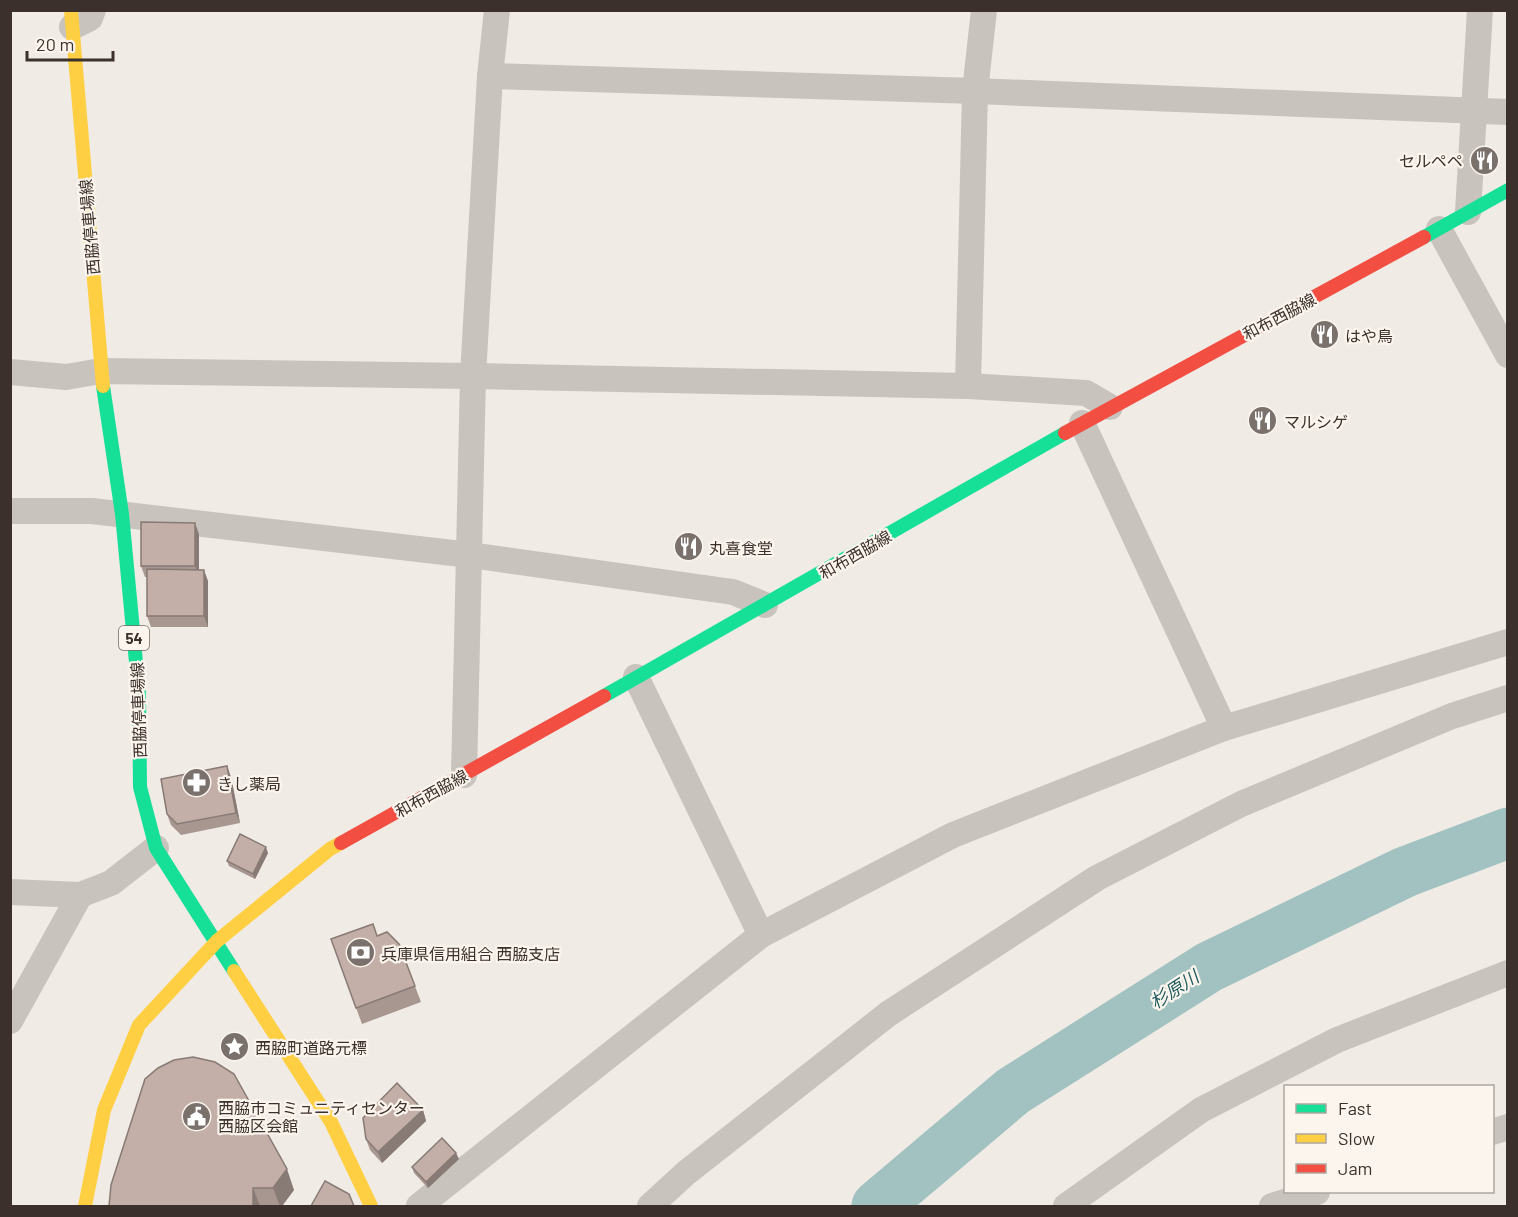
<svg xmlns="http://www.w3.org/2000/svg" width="1518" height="1217" viewBox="0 0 1518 1217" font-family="Barlow,'Noto Sans JP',sans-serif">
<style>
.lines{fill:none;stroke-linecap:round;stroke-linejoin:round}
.river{stroke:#a1c2c1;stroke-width:51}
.street{stroke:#c9c3be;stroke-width:26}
.fast{stroke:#16e098;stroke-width:14}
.slow{stroke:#ffcf43;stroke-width:14}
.jam{stroke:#f24e42;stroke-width:14}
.wall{fill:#a89690}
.shaded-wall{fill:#887a75}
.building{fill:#c3afa7;stroke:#887a75;stroke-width:1.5}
.labels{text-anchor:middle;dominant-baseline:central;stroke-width:4.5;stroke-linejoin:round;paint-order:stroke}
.shield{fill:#fbf5ee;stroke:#756b66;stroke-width:1.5}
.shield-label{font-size:15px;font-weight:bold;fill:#3b302b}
.poi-label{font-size:16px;fill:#3b302b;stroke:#fbf5ee;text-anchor:start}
.street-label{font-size:16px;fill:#3b302b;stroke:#fbf5ee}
.water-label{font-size:18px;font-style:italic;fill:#1f5a5e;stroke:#fbf5ee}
</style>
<rect width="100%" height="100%" fill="#f0ebe5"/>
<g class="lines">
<path class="river" d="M 877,1206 L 1013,1091 L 1209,967 L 1405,872 L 1508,833"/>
<g class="street">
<path d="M 72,27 L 90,18 L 93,10"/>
<path d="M 490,76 L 975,91 L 1508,112"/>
<path d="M 1468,212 L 1480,10"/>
<path d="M 1439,229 L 1508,355"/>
<path d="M 10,372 L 66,377 L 101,371 L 473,376 L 968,386 L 1086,393 L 1110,407"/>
<path d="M 968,386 L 975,91 L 984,10"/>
<path d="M 1082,423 L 1224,728"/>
<path d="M 10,511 L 92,511 L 470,555 L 733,592 L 765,605"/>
<path d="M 636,677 L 761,935"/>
<path d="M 464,775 L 473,376 L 490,76 L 497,10"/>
<path d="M 10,892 L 80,895 L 111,883 L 156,848"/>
<path d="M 10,1021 L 80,895"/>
<path d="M 1492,1132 L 1508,1127"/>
<path d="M 419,1206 L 761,935 L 953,835 L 1224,728 L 1508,642"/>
<path d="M 650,1206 L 686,1173 L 888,1014 L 1097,878 L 1241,804 L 1452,716 L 1508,698"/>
<path d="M 1066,1206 L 1201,1110 L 1337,1040 L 1508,973"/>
<path d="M 1272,1206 L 1317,1192"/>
</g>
<g class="fast">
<path d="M 1424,237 L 1508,190"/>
<path d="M 103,386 L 122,514 L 139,694 L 140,787 L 156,848 L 234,971"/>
<path d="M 604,696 L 1065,433"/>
</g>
<g class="slow">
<path d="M 71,10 L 103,386"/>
<path d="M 234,971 L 331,1122 L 371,1206"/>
<path d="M 85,1206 L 104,1110 L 139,1025 L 217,941 L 330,849 L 341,843"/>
</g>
<g class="jam">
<path d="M 1065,433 L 1424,237"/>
<path d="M 341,843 L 604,696"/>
</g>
</g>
<g class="wall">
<path d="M 199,534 L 199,570 L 208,581 L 208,627 L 151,627 L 147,616 L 147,577 L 145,577 L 141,566 Z"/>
<path d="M 231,777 L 240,823 L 181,835 L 171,825 L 167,814 Z"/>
<path d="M 268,853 L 255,879 L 229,866 L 227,861 Z"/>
<path d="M 377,936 L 399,944 L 421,1002 L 362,1024 L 331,939 Z"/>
<path d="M 145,1079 L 294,1190 L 282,1206 L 109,1206 Z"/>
<path d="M 423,1110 L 426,1121 L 382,1163 L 370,1150 L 366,1139 Z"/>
<path d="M 459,1159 L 428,1188 L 414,1173 L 412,1167 Z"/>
</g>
<g class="shaded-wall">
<path d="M 195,523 L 199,534 L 199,577 L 195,566 Z"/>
<path d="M 204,570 L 208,581 L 208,627 L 204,616 Z"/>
<path d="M 227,766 L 231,777 L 240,823 L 236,813 Z"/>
<path d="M 266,847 L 268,853 L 255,879 L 253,874 Z"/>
<path d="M 423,1110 L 426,1121 L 382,1163 L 378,1152 Z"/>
<path d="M 456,1153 L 459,1159 L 428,1188 L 426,1182 Z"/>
<path d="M 287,1169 L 294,1190 L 282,1206 L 280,1206 L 273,1188 Z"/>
<path d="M 253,1188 L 260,1206 L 253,1206 Z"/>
</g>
<g class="building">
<path d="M 141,522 L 195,523 L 195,566 L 141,566 Z"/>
<path d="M 147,569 L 204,570 L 204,616 L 147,616 Z"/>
<path d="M 227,766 L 236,813 L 177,824 L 167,814 L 161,779 Z"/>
<path d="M 240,834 L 266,847 L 253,874 L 227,861 Z"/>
<path d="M 373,924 L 377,936 L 387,932 L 399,944 L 415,986 L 356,1008 L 331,939 Z"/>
<path d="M 193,1057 L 215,1062 L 234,1074 L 287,1169 L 273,1188 L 253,1188 L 253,1206 L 109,1206 L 111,1185 L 145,1079 L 158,1068 L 174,1060 Z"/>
<path d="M 397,1083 L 423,1110 L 378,1152 L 366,1139 L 363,1118 Z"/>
<path d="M 442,1138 L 456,1153 L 426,1182 L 412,1167 Z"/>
<path d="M 325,1181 L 349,1194 L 354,1206 L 311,1206 Z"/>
</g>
<defs>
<symbol id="restaurant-disc" viewBox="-11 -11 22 22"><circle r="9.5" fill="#7a716c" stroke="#fbf5ee"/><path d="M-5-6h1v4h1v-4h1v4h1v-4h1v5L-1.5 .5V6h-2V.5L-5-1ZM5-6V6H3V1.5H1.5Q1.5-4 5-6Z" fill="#fff"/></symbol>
<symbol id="pharmacy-disc" viewBox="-11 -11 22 22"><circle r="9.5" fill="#7a716c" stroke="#fbf5ee"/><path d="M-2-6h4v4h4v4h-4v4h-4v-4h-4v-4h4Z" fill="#fff"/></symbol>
<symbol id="bank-disc" viewBox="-11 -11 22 22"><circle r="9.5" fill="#7a716c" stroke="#fbf5ee"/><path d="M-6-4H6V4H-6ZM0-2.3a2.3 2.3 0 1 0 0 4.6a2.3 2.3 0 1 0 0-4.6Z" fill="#fff"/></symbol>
<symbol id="sight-disc" viewBox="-11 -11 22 22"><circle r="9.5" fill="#7a716c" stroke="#fbf5ee"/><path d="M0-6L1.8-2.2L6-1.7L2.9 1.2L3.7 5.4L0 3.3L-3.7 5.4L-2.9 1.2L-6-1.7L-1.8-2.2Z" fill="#fff"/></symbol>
<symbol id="civic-disc" viewBox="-11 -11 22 22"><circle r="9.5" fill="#7a716c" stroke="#fbf5ee"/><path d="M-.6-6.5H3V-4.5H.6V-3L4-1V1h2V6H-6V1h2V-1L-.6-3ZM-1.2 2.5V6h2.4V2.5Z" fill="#fff"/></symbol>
</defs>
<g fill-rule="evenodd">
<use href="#restaurant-disc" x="1468" y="144" width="33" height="33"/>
<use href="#restaurant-disc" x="1308" y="318" width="33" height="33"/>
<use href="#restaurant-disc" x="1246" y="404" width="33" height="33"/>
<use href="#restaurant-disc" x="672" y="530" width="33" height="33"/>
<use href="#pharmacy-disc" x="180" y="766" width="33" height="33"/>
<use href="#bank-disc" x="344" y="936" width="33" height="33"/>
<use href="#sight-disc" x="218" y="1030" width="33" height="33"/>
<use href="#civic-disc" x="180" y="1100" width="33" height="33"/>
</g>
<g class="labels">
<rect class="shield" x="119" y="626" width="30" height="24" rx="4.5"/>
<g class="shield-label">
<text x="134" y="638">54</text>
</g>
<g class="poi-label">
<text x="1463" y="160" text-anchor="end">セルペペ</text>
<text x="1345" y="335">はや鳥</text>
<text x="1284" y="421">マルシゲ</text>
<text x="709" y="547">丸喜食堂</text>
<text x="217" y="783">きし薬局</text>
<text x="381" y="953">兵庫県信用組合 西脇支店</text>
<text x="255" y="1047">西脇町道路元標</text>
<text x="218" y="1107">西脇市コミュニティセンター<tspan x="218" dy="18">西脇区会館</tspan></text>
</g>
<g class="street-label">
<text transform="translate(89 227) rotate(-95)">西脇停車場線</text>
<text transform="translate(1279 316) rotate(-28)">和布西脇線</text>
<text transform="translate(855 554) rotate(-30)">和布西脇線</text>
<text transform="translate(138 710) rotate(-92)">西脇停車場線</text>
<text transform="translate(431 793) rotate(-29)">和布西脇線</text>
</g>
<g class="water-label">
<text transform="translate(1174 989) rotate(-33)">杉原川</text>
</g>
</g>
<rect width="1518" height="1217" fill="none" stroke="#3b302b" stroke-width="24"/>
<rect x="1284" y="1085" width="210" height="108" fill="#fbf5ee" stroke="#aea6a0" stroke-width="1.5"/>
<rect x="1296" y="1104" width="30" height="9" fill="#16e098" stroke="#aea6a0" stroke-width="1.5"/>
<text x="1338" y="1115" font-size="18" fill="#3b302b">Fast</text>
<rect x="1296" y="1134" width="30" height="9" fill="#ffcf43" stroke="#aea6a0" stroke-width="1.5"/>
<text x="1338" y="1145" font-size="18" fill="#3b302b">Slow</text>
<rect x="1296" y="1164" width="30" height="9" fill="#f24e42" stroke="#aea6a0" stroke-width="1.5"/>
<text x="1338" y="1175" font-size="18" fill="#3b302b">Jam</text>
<path d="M27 51v9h86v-9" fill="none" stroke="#3b302b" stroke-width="3"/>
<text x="36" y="51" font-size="18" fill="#3b302b" stroke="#fbf5ee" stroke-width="4.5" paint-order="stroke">20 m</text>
</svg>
